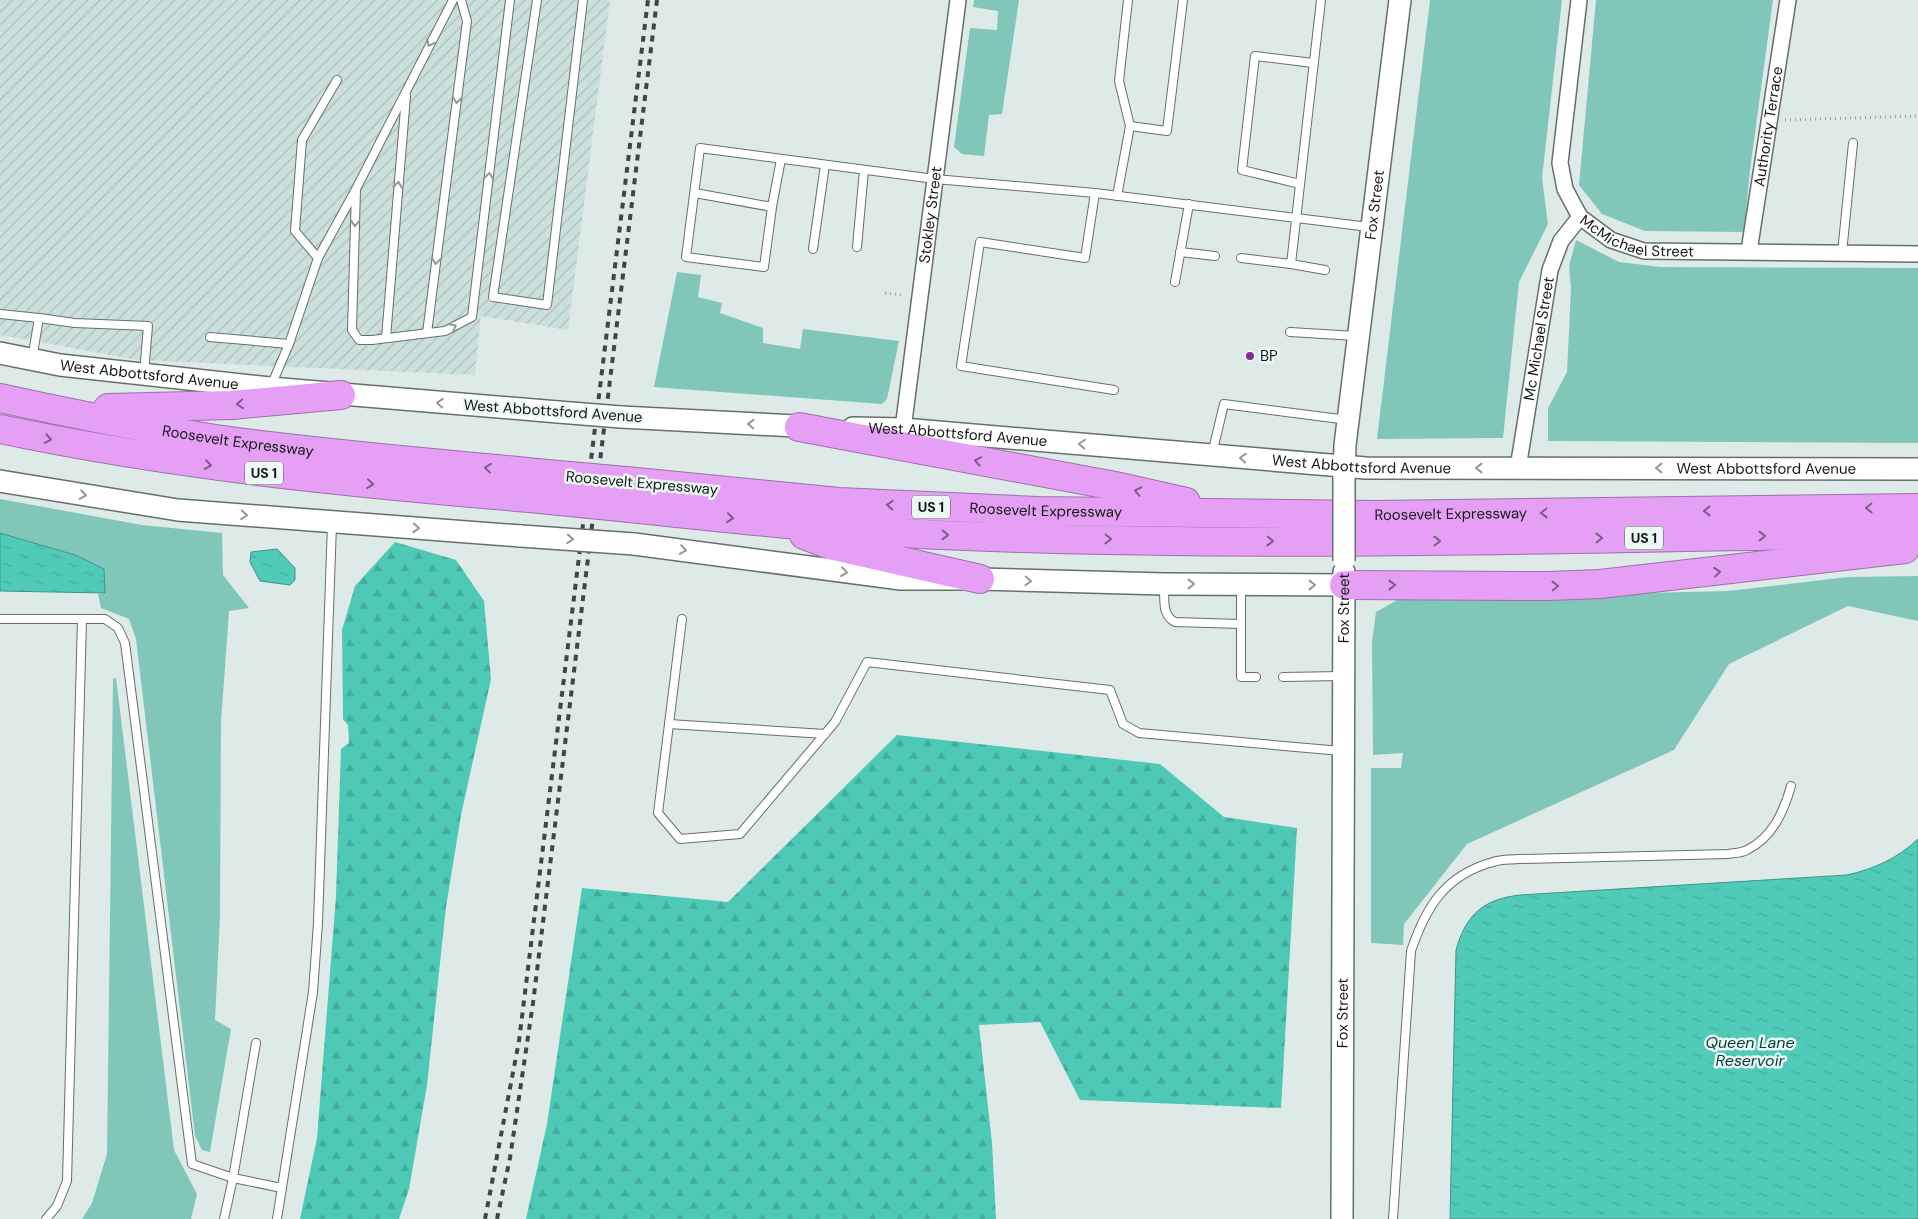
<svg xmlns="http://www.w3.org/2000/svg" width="1918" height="1219" viewBox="0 0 1918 1219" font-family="'DM Sans',sans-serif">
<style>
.industrial{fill:url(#industrial-furrows)}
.green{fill:#81c7b9}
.forest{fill:url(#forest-firs)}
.water{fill:url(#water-ripples);stroke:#3d9587}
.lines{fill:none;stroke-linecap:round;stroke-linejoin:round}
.lane-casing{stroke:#65706d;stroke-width:10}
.street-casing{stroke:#65706d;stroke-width:18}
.secondary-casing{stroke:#65706d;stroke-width:24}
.highway-casing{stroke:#9c70a8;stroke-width:30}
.path{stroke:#98a2a0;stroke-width:3;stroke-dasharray:1 4;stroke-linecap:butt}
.lane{stroke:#fff;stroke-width:8}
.street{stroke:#fff;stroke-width:15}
.secondary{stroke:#fff;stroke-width:21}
.highway{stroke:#e5a0f6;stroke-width:28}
.rail{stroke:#414645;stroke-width:4;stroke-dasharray:6 6;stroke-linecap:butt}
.secondary-bridge-casing{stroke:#65706d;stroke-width:24;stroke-linecap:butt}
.highway-bridge-casing{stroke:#9c70a8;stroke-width:30;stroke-linecap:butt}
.secondary-bridge{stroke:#fff;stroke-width:21}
.highway-bridge{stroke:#e5a0f6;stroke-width:28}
.oneway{stroke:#959796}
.oneway2{stroke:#7c5c86}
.poi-dot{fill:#832a97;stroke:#ebf8f5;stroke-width:2}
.labels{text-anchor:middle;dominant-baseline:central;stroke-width:5;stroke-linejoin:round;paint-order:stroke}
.shield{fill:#ebf8f5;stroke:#545a59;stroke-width:1}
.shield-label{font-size:14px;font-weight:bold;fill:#131716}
.street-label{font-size:15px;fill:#131716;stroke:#ebf8f5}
.poi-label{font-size:15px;fill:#131716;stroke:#ebf8f5;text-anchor:start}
.water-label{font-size:16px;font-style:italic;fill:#013d35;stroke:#ebf8f5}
</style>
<defs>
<pattern id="industrial-furrows" width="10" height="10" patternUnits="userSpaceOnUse" patternTransform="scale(1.25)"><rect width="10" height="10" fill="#cbe0dc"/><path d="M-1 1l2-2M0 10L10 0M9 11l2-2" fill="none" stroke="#adbfbc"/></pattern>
<pattern id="forest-firs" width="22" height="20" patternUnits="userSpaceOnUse" patternTransform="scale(1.25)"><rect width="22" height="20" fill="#4dc9b6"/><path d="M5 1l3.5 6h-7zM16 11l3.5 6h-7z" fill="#42ac9c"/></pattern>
<pattern id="water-ripples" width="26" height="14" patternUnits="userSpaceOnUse" patternTransform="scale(1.25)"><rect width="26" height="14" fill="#4fcbb7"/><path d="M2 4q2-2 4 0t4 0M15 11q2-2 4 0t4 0" fill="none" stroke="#44ae9d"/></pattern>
</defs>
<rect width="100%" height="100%" fill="#deeae8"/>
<path class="industrial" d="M 0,0 L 610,0 L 568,330 L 481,316 L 475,375 L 138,360 L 0,335 Z"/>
<g class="green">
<path d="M 974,0 L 1019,0 L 1002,114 L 989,115 L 984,156 L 962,154 L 954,147 L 970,28 L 997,30 L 998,11 L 973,7 Z"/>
<path d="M 1430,0 L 1562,0 L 1542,178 L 1548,224 L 1519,282 L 1503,438 L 1377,439 Z"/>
<path d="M 1596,0 L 1773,0 L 1750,170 L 1744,232 L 1645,231 L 1602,214 L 1579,185 Z"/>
<path d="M 1576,240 L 1619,262 L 1661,267 L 1918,268 L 1918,443 L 1548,441 L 1548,408 L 1567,372 L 1571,288 L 1569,266 Z"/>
<path d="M 677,272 L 701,275 L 698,297 L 722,303 L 720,313 L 763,328 L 763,343 L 800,349 L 803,329 L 899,341 L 887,399 L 882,404 L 654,387 Z"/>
<path d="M 0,499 L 142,525 L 222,533 L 223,575 L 249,608 L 229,611 L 221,722 L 220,916 L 215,1020 L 231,1029 L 210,1152 L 202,1150 L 195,1136 L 136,639 L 129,619 L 101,608 L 98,594 L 105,593 L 75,555 L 0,533 Z"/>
<path d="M 1918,576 L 1918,621 L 1848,606 L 1729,664 L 1674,750 L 1467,844 L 1404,924 L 1403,945 L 1371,943 L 1371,768 L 1401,768 L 1403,753 L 1373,755 L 1372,642 L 1376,612 L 1399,599 L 1728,591 L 1848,577 Z"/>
<path d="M 116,678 L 174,1150 L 197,1194 L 191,1219 L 82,1219 L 92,1203 L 107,1154 L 113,679 Z"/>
</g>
<g class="forest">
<path d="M 395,542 L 456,560 L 484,601 L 491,679 L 461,815 L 446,907 L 427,1085 L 409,1189 L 399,1219 L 300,1219 L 317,1138 L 336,896 L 341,749 L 349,743 L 348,725 L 343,719 L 342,630 L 355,586 Z"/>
<path d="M 897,735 L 1160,764 L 1224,817 L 1297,828 L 1281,1108 L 1080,1100 L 1040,1022 L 979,1025 L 992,1143 L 996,1219 L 526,1219 L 547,1124 L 582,888 L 728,902 Z"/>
</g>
<g class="water">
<path d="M 0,533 L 75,555 L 104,569 L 105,593 L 0,591 Z"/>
<path d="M 277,549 L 295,568 L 295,580 L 290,585 L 260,581 L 250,562 L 251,552 Z"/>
<path d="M 1918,839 L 1918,1219 L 1450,1219 L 1456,950 C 1466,914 1484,899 1520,895 L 1847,875 C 1874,869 1898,858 1918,839 Z"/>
</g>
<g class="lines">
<defs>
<g id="lane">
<path d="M 453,0 L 356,189 L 352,330 L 359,340 L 372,340 L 445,331 L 472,317 L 510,0"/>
<path d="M 537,0 L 493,297 L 547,305 L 583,0"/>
<path d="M 1130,126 L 1167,131 L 1183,0"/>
<path d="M 1300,184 L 1242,170 L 1255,56 L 1313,63"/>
<path d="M 695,193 L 772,207 L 781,159"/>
<path d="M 1095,193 L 1085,258 L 980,242 L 961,366 L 1114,390"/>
<path d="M 1117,196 L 1130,126 L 1119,81 L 1128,0"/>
<path d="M 772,207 L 764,267 L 686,257 L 700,148 L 935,179 L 1095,193 L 1369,227"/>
<path d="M 857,247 L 864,170"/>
<path d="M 813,249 L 825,165"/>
<path d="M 1180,252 L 1215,256"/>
<path d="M 1842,253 L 1853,143"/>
<path d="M 318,258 L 295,231 L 302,140 L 337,80"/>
<path d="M 1241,258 L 1291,264 L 1321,0"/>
<path d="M 1291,264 L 1325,270"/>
<path d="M 1175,282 L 1189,204"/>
<path d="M 0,314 L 39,318"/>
<path d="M 1290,332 L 1356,336"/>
<path d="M 427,333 L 467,21 L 461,0"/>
<path d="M 210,337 L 289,344"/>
<path d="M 386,338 L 406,96"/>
<path d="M 32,359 L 39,318 L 75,323 L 148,326 L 144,373"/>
<path d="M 271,386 L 289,344 L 318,258 L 355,191"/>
<path d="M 1212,454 L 1224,404 L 1348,420"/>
<path d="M 1164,585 C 1165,598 1161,615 1175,622 L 1241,624"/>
<path d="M 1241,587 L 1241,677 L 1256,677"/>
<path d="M 0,619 L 105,619 L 118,628 L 125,643 L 192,1164 L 233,1178 L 224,1219"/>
<path d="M 682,619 L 658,813 L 680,839 L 740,834 L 835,722 L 867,662 L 1110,690 L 1123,724 L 1139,733 L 1341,751"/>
<path d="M 1283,677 L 1341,676"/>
<path d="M 669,724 L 825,734"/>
<path d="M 256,1043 L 233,1178 L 282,1188"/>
<path d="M 46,1219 L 57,1206 L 67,1181 L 82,619"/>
<path d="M 277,1219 L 313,992 L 318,923 L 332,524"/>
<path d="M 1393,1219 L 1411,951 C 1426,907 1445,875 1493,862 C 1501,859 1511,860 1519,859 L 1728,854 C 1734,853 1742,853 1747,850 C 1773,837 1784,811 1791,786"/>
</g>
<g id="street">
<path id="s1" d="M 1579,0 L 1560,163 L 1565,189 L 1580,217 L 1611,240 L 1644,251 L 1918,254"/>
<path id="s2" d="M 1749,251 L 1788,0"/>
<path id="s3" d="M 903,429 L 958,0"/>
<path id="s4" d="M 1518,468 L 1550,270 L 1561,241 L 1580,217"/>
</g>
<g id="secondary">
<path id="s5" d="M 0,353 L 60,365 L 270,388 L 558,412"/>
<path d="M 621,417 L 815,427"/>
<path id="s6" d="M 853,428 L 903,429 L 1366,468 L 1918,469"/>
<path id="s7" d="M 1344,478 L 1345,445 L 1400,0"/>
<path d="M 0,481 L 178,510 L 521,536"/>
<path d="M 634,544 L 901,579 L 980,579 L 1164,584 L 1344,585"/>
<path id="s8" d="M 1342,1219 L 1344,572"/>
</g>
<g id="highway">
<path id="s9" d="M 0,398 C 72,414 144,428 216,439 C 322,454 430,462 536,473"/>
<path d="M 108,408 L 232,405 L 341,395"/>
<path d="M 799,427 L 1115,486 L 1186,502"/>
<path d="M 0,429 C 175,466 352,483 530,498"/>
<path id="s10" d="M 626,481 L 839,502 L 1037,511 L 1375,515 L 1918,508"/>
<path d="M 630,508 C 733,519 836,530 940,535 C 1265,549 1592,538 1918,533"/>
<path d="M 804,535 L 830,545 L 980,579"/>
<path d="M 1344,585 L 1549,586 L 1600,584 L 1905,549"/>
</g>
</defs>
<use href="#lane" class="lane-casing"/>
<use href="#street" class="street-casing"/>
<use href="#secondary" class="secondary-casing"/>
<use href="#highway" class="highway-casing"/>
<g class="path">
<path d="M 1785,120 L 1918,116"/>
<path d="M 885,293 L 903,295"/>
</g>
<use href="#lane" class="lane"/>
<use href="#street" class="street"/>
<use href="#secondary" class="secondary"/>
<use href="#highway" class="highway"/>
<g class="rail">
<path d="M 485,1219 L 519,1041 L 648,0"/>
<path d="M 497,1219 L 510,1158 L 533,1003 L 657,0"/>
</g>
<defs>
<g id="secondary-bridge">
<path d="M 558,412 L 621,417"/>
<path d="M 521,536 L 634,544"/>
<path d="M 1344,561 L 1344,478"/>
</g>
<g id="highway-bridge">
<path d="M 536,473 L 626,481"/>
<path d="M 530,498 L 630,508"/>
</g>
</defs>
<use href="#secondary-bridge" class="secondary-bridge-casing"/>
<use href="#highway-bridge" class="highway-bridge-casing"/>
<use href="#secondary-bridge" class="secondary-bridge"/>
<use href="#highway-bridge" class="highway-bridge"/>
</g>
<defs><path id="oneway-chevron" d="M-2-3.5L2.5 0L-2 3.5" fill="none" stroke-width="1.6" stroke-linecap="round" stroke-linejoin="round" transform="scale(1.25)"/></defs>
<g class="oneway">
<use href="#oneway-chevron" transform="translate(430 43) rotate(117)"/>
<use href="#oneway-chevron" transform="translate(457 100) rotate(97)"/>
<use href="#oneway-chevron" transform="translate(489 176) rotate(-83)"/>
<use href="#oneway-chevron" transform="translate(398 185) rotate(-85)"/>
<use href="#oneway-chevron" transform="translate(355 223) rotate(91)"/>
<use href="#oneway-chevron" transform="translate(436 261) rotate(97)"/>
<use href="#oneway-chevron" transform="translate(453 327) rotate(-28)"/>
<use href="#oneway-chevron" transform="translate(440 403) rotate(-176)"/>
<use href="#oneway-chevron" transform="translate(751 424) rotate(-177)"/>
<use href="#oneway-chevron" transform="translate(1082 444) rotate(-175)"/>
<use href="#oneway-chevron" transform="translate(1243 458) rotate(-175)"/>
<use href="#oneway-chevron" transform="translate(1479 468) rotate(-180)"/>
<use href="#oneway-chevron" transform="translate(1659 468) rotate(-180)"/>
<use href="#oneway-chevron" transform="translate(83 495) rotate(9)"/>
<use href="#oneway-chevron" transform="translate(244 515) rotate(4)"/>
<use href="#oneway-chevron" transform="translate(416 528) rotate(4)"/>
<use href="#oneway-chevron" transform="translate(570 539) rotate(4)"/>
<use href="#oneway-chevron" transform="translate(683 550) rotate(8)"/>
<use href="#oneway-chevron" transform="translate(844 572) rotate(7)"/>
<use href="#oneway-chevron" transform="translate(1028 581) rotate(3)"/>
<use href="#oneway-chevron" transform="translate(1191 584)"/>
<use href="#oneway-chevron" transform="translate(1312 585)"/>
</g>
<g class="oneway2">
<use href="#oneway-chevron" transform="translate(240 404) rotate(175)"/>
<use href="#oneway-chevron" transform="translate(48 439) rotate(11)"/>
<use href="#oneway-chevron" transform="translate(978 461) rotate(-169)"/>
<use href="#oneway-chevron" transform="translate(208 465) rotate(8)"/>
<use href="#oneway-chevron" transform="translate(488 468) rotate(-174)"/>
<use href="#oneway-chevron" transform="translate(370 484) rotate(6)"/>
<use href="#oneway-chevron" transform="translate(1138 491) rotate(-167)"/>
<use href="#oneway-chevron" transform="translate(890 505) rotate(-177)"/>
<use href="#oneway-chevron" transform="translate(1869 508) rotate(179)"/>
<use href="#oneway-chevron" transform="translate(1707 511) rotate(179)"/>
<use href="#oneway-chevron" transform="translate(1544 513) rotate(179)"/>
<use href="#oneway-chevron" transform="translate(730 518) rotate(6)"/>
<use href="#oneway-chevron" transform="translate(945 535) rotate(2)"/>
<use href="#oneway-chevron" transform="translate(1762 536) rotate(-1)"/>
<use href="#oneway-chevron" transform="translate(1599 538) rotate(-1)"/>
<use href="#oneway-chevron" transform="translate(1108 539) rotate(1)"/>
<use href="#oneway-chevron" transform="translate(1270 541) rotate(1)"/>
<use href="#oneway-chevron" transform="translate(1437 541) rotate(-1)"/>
<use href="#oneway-chevron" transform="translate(1717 572) rotate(-7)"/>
<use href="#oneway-chevron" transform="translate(1392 585)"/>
<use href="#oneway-chevron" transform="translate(1555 586) rotate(-1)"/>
</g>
<circle class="poi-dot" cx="1250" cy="356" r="5"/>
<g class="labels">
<g class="shield">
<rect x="245" y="461.5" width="38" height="23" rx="4"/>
<rect x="912" y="495.5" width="38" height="23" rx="4"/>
<rect x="1625" y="526.5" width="38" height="23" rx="4"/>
</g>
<g class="shield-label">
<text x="264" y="473">US 1</text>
<text x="931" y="507">US 1</text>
<text x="1644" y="538">US 1</text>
</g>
<g class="street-label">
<text stroke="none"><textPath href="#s2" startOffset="126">Authority Terrace</textPath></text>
<text stroke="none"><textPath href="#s7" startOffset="275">Fox Street</textPath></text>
<text stroke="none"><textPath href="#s3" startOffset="216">Stokley Street</textPath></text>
<text stroke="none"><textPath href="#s1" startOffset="285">McMichael Street</textPath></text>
<text stroke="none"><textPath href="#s4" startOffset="131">Mc Michael Street</textPath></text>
<text stroke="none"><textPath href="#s5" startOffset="151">West Abbottsford Avenue</textPath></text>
<text transform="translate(553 411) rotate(4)">West Abbottsford Avenue</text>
<text stroke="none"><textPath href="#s6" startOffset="105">West Abbottsford Avenue</textPath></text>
<text stroke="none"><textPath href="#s9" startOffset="242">Roosevelt Expressway</textPath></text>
<text stroke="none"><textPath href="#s6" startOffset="510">West Abbottsford Avenue</textPath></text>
<text stroke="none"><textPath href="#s6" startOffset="915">West Abbottsford Avenue</textPath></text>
<text transform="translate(642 483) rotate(5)">Roosevelt Expressway</text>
<text stroke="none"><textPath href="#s10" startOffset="421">Roosevelt Expressway</textPath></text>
<text stroke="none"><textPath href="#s10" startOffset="826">Roosevelt Expressway</textPath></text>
<text stroke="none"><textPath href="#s8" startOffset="611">Fox Street</textPath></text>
<text stroke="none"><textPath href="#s8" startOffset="206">Fox Street</textPath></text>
</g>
<g class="poi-label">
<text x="1260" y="356">BP</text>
</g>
<g class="water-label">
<text x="1750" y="1042">Queen Lane<tspan x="1750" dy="18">Reservoir</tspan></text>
</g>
</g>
</svg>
